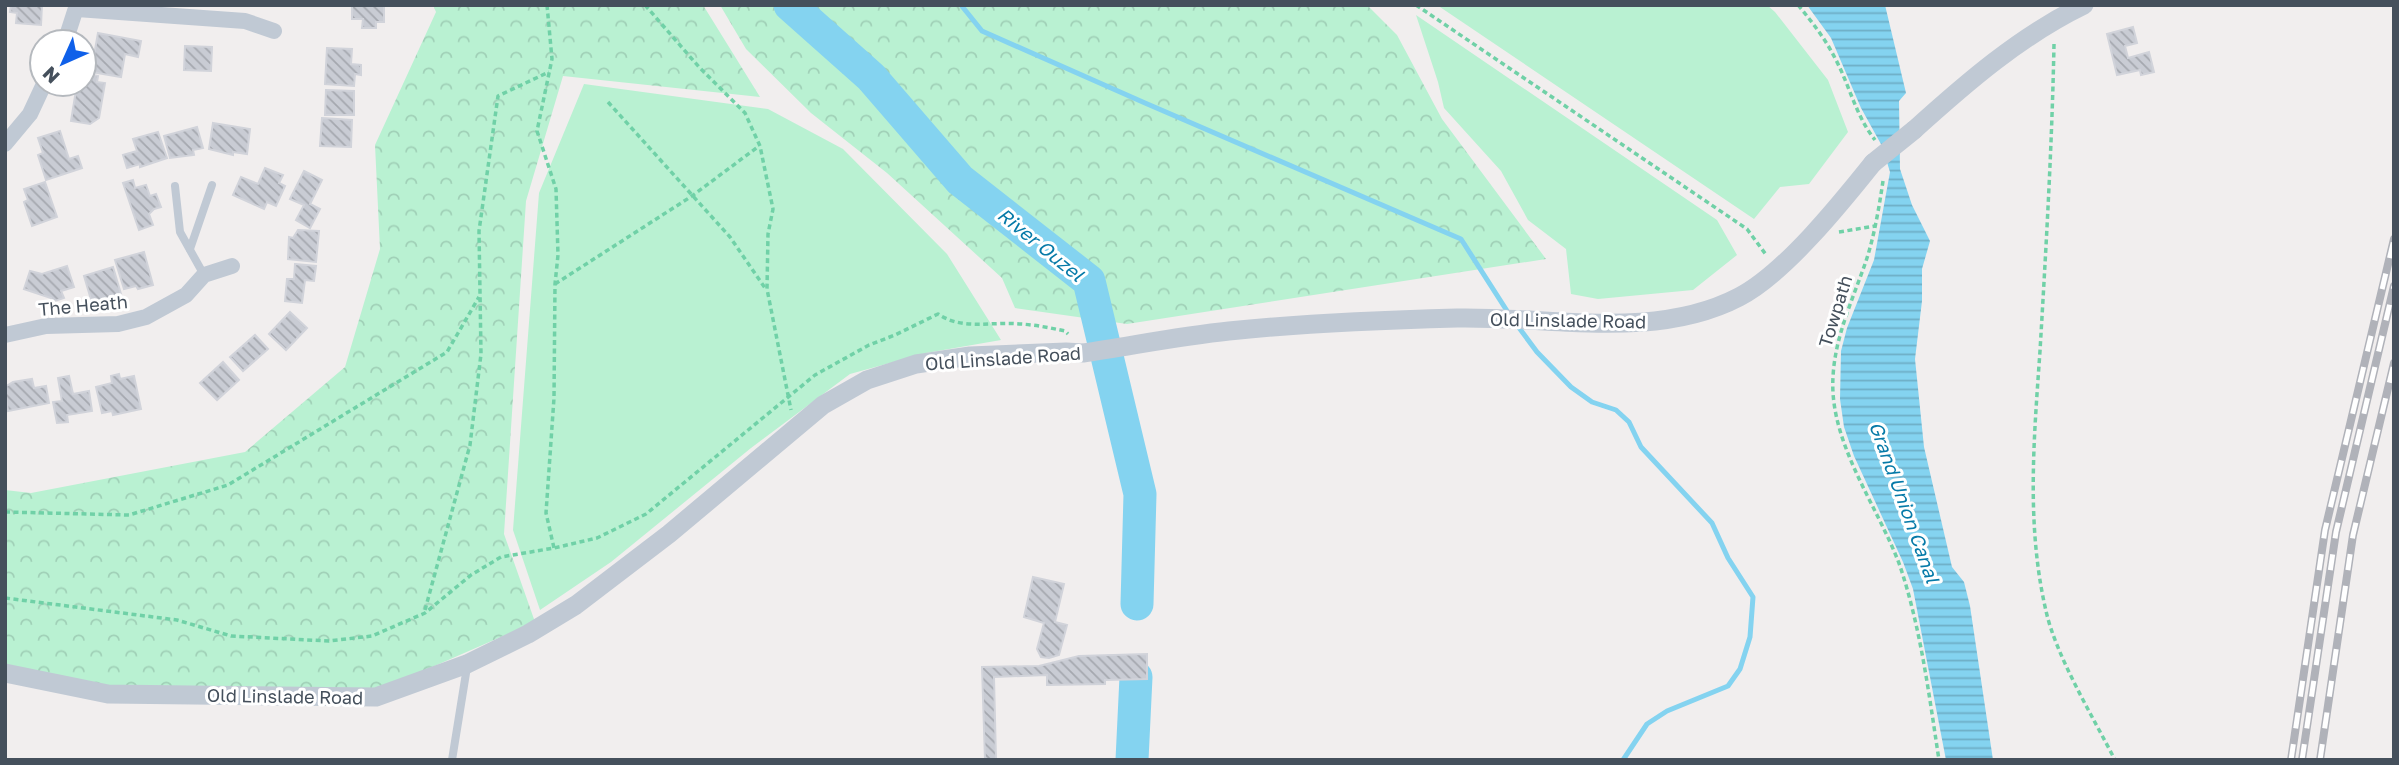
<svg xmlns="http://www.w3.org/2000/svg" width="2399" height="765" viewBox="0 0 2399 765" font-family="'Golos Text',sans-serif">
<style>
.grass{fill:#b9f1d2}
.forest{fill:url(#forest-crowns)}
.water{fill:url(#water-rules)}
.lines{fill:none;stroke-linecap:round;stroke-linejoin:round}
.stream{stroke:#84d3f0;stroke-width:5}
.river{stroke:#84d3f0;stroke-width:33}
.building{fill:url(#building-back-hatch);stroke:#d1d3da;stroke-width:2}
.path{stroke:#70d1a7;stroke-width:3.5;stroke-dasharray:5 3.5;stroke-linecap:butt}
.service{stroke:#c0c9d4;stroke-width:8}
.minor{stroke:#c0c9d4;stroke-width:16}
.tertiary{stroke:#c0c9d4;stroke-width:19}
.rail-casing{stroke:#b0b2b9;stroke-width:8}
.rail{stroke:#fff;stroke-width:5;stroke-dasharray:16;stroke-linecap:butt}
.tertiary-bridge{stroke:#c0c9d4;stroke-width:19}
.labels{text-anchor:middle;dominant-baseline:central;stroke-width:6;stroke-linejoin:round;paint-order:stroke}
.street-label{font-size:18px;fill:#45505c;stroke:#fff}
.water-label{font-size:19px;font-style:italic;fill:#067aa8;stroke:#fff}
</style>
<defs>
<pattern id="forest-crowns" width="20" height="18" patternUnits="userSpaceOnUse" patternTransform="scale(1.75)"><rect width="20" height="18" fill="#b9f1d2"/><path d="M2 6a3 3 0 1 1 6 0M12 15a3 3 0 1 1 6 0" fill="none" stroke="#a0d0b7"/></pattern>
<pattern id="water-rules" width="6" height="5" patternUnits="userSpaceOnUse" patternTransform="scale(1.75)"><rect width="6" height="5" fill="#84d3f0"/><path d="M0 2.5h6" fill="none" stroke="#6eaec6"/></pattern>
<pattern id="building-back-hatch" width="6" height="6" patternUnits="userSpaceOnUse" patternTransform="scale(1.75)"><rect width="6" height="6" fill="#c9ccd4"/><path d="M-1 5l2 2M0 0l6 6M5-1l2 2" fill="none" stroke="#a5a8af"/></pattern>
</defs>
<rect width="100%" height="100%" fill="#f1eeee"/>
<g class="grass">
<path d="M 1437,5 L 1767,5 L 1775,12 L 1828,80 L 1848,132 L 1809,184 L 1780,187 L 1754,219 Z"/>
<path d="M 1416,15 L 1717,220 L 1737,255 L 1693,290 L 1598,299 L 1571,294 L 1566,249 L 1528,220 L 1501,171 L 1444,108 L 1438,82 Z"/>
<path d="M 584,84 L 768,109 L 843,149 L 947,254 L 1001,340 L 926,353 L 850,374 L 751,448 L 611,562 L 540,610 L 513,530 L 539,193 Z"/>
</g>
<g class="forest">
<path d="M 433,5 L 703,5 L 760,97 L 563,76 L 526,201 L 504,534 L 535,622 L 375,692 L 108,690 L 5,669 L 5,490 L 31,493 L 245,452 L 345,367 L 380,249 L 375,145 L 436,12 Z"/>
<path d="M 720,5 L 1367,5 L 1397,35 L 1442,119 L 1546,259 L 1127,324 L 1015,308 L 1002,278 L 887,173 L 811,113 L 746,49 Z"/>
</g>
<path class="water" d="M 1807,5 L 1885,5 L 1906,93 L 1899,101 L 1900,169 L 1912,205 L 1930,241 L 1922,269 L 1922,301 L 1915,359 L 1924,447 L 1952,567 L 1964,582 L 1970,606 L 1993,760 L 1946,760 L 1913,589 L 1903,562 L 1854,456 L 1844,427 L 1840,399 L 1841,351 L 1847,328 L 1874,260 L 1890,172 L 1882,146 L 1861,108 L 1831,38 Z"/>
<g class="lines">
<g class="stream">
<path d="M 961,5 L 982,31 L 1145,103 L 1461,239 L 1509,314"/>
<path d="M 1517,325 L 1537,352 L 1571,387 L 1592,402 L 1616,410 L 1629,422 L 1641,447 L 1712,523 L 1728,558 L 1753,597 L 1750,637 L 1740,669 L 1728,686 L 1667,711 L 1647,724 L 1623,760"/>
</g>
<g class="river">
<path d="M 790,5 L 871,77 L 960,180 L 1089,281 L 1140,494 L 1137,604"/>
<path d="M 1132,760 L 1136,677"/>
</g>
</g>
<g class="building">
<path d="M 11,5 L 42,5 L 41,25 L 16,23 L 17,13 L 10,12 Z"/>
<path d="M 352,5 L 384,5 L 384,22 L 376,22 L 376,28 L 362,28 L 363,19 L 352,19 Z"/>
<path d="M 2133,27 L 2137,43 L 2125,46 L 2128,58 L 2149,52 L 2154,72 L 2141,75 L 2140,70 L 2117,75 L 2107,34 Z"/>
<path d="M 98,33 L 141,41 L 138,57 L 125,54 L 121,77 L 91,72 Z"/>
<path d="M 185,46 L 212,47 L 211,71 L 184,70 Z"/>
<path d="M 327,48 L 352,49 L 351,64 L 361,65 L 361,75 L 355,74 L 354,86 L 325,84 Z"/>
<path d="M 84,73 L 98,76 L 97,82 L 105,83 L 99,118 L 90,124 L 71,121 L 77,84 L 84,84 Z"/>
<path d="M 326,90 L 354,91 L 354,115 L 325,115 Z"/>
<path d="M 322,118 L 352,120 L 351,147 L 320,146 Z"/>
<path d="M 213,123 L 250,129 L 247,154 L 233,152 L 233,155 L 209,149 Z"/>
<path d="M 197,127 L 203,148 L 193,150 L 194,155 L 170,158 L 164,136 Z"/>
<path d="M 60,131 L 69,159 L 78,156 L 82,168 L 46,180 L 38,155 L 43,153 L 38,138 Z"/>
<path d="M 158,132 L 167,158 L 140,167 L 140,164 L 127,168 L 123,155 L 137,151 L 133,139 Z"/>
<path d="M 265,168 L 283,175 L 279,183 L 285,186 L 276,206 L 267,202 L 264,209 L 233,195 L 241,177 L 258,184 Z"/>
<path d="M 304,171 L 322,180 L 310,204 L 320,209 L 310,228 L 296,220 L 304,205 L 290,199 Z"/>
<path d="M 133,180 L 135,188 L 146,185 L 150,196 L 156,194 L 161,207 L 154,209 L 149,214 L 153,225 L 139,230 L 123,183 Z"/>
<path d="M 45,182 L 57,217 L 32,226 L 24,202 L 28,200 L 24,189 Z"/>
<path d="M 298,230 L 319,231 L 316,262 L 288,259 L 289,237 L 293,238 Z"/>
<path d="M 144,252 L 153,285 L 138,289 L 136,286 L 124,289 L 115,260 Z"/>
<path d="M 295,264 L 316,266 L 314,281 L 305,280 L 302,303 L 285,301 L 287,279 L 294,279 Z"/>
<path d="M 67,266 L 74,287 L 61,291 L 64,298 L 52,302 L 51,298 L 24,289 L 30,271 L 42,274 Z"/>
<path d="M 113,267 L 121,294 L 92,303 L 84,276 Z"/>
<path d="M 290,312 L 307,328 L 286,350 L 269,334 Z"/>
<path d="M 255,335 L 268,349 L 243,371 L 230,357 Z"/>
<path d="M 223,362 L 239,380 L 217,400 L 200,383 Z"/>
<path d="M 119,374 L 120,379 L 134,376 L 141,409 L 113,415 L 112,411 L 102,413 L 96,387 L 112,383 L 111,376 Z"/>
<path d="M 69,376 L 73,394 L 89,391 L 92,411 L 67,415 L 68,422 L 57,423 L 53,402 L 62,401 L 58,378 Z"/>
<path d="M 32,379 L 34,388 L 46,386 L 49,403 L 8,411 L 5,387 L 13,382 Z"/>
<path d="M 1033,577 L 1064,584 L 1055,622 L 1067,625 L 1059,655 L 1049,658 L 1041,657 L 1037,649 L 1044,623 L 1024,617 Z"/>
<path d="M 1147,654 L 1147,679 L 1105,680 L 1105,684 L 1047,685 L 1047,675 L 994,677 L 996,760 L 985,760 L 982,667 L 1039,666 L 1079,656 Z"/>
</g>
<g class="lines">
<g class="path">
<path d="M 547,5 L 552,59 L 537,131 L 556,189 L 558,255 L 555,284 L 554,398 L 546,513 L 554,548"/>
<path d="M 645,5 L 699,67 L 745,113 L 760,146 L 773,209 L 768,234 L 767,289 L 791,410"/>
<path d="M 1416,5 L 1747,229 L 1767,256"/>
<path d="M 1798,5 C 1813,23 1826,40 1836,60 C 1850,87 1856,116 1875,140"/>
<path d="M 2054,44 C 2052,146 2046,249 2040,351 C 2034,438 2026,525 2046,611 C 2056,656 2093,717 2115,760"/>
<path d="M 608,102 L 730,237 L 765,288"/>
<path d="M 1883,181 C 1879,208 1874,238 1865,264 C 1852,301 1835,337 1833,377 C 1829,443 1878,506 1900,566 C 1921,629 1929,695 1939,760"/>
<path d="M 1839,232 L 1875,226"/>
<path d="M 555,284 L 692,196 L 759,146"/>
<path d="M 5,512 L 129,515 L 228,485 L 447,352 L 479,297"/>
<path d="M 5,598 L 177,620 L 231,636 L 329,641 L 372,636 L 425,613 L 471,575 L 501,557 L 554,548 L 597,538 L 646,514 L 815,375 L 869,345 L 895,335 L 938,314 C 963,331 992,321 1021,324 C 1036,325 1051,328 1065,331 L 1068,334"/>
<path d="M 425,610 L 470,445 L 481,354 L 479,231 L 498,96 L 549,72"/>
</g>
<g class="service">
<path d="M 175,186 L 180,232 L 204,275"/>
<path d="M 190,249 L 212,185"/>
<path d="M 452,760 L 467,667"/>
</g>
<g class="minor">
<path d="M 77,9 L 245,21 L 274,31"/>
<path d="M 65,42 L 77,5"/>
<path d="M 5,144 L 30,114 L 44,84"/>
<path d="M 5,335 L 46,326 L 118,324 L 146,317 L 186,295 L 204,275 L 232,266"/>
</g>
<g class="tertiary">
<path d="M 1914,130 C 1966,83 2020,36 2084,5"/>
<path d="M 5,673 L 108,694 L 376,697 L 467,664 L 528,634 L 576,605 L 669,534 L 823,405 L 867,380 L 916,364 L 970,356 L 1066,352 L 1083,353 C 1131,346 1180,336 1229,331 C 1304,323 1381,320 1457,318 C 1548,316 1655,341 1739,297 C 1784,274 1841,203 1873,163"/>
</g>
<defs>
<g id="rail">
<path d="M 2291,760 L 2325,530 L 2394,239"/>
<path d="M 2302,760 L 2336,532 L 2394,286"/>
<path d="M 2320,760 L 2353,535 L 2394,363"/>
</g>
</defs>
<use href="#rail" class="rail-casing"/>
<use href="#rail" class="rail"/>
<path class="tertiary-bridge" d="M 1873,163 L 1914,130"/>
</g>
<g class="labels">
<g class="street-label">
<text transform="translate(83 305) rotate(-5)">The Heath</text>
<text transform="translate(1835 311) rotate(-73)">Towpath</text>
<text transform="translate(1568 320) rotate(1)">Old Linslade Road</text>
<text transform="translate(1003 358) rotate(-4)">Old Linslade Road</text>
<text transform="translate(285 696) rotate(1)">Old Linslade Road</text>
</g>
<g class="water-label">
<text transform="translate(1041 244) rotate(39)">River Ouzel</text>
<text transform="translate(1905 502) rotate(70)">Grand Union Canal</text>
</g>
</g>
<rect width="2399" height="765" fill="none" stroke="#45505c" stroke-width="14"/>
<g transform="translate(63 63) rotate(225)"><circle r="33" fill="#ffffff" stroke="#b5b9be" stroke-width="2"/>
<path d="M0-5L12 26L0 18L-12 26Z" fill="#0f60e9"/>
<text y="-10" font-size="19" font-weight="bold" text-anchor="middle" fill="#45505c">N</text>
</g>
</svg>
